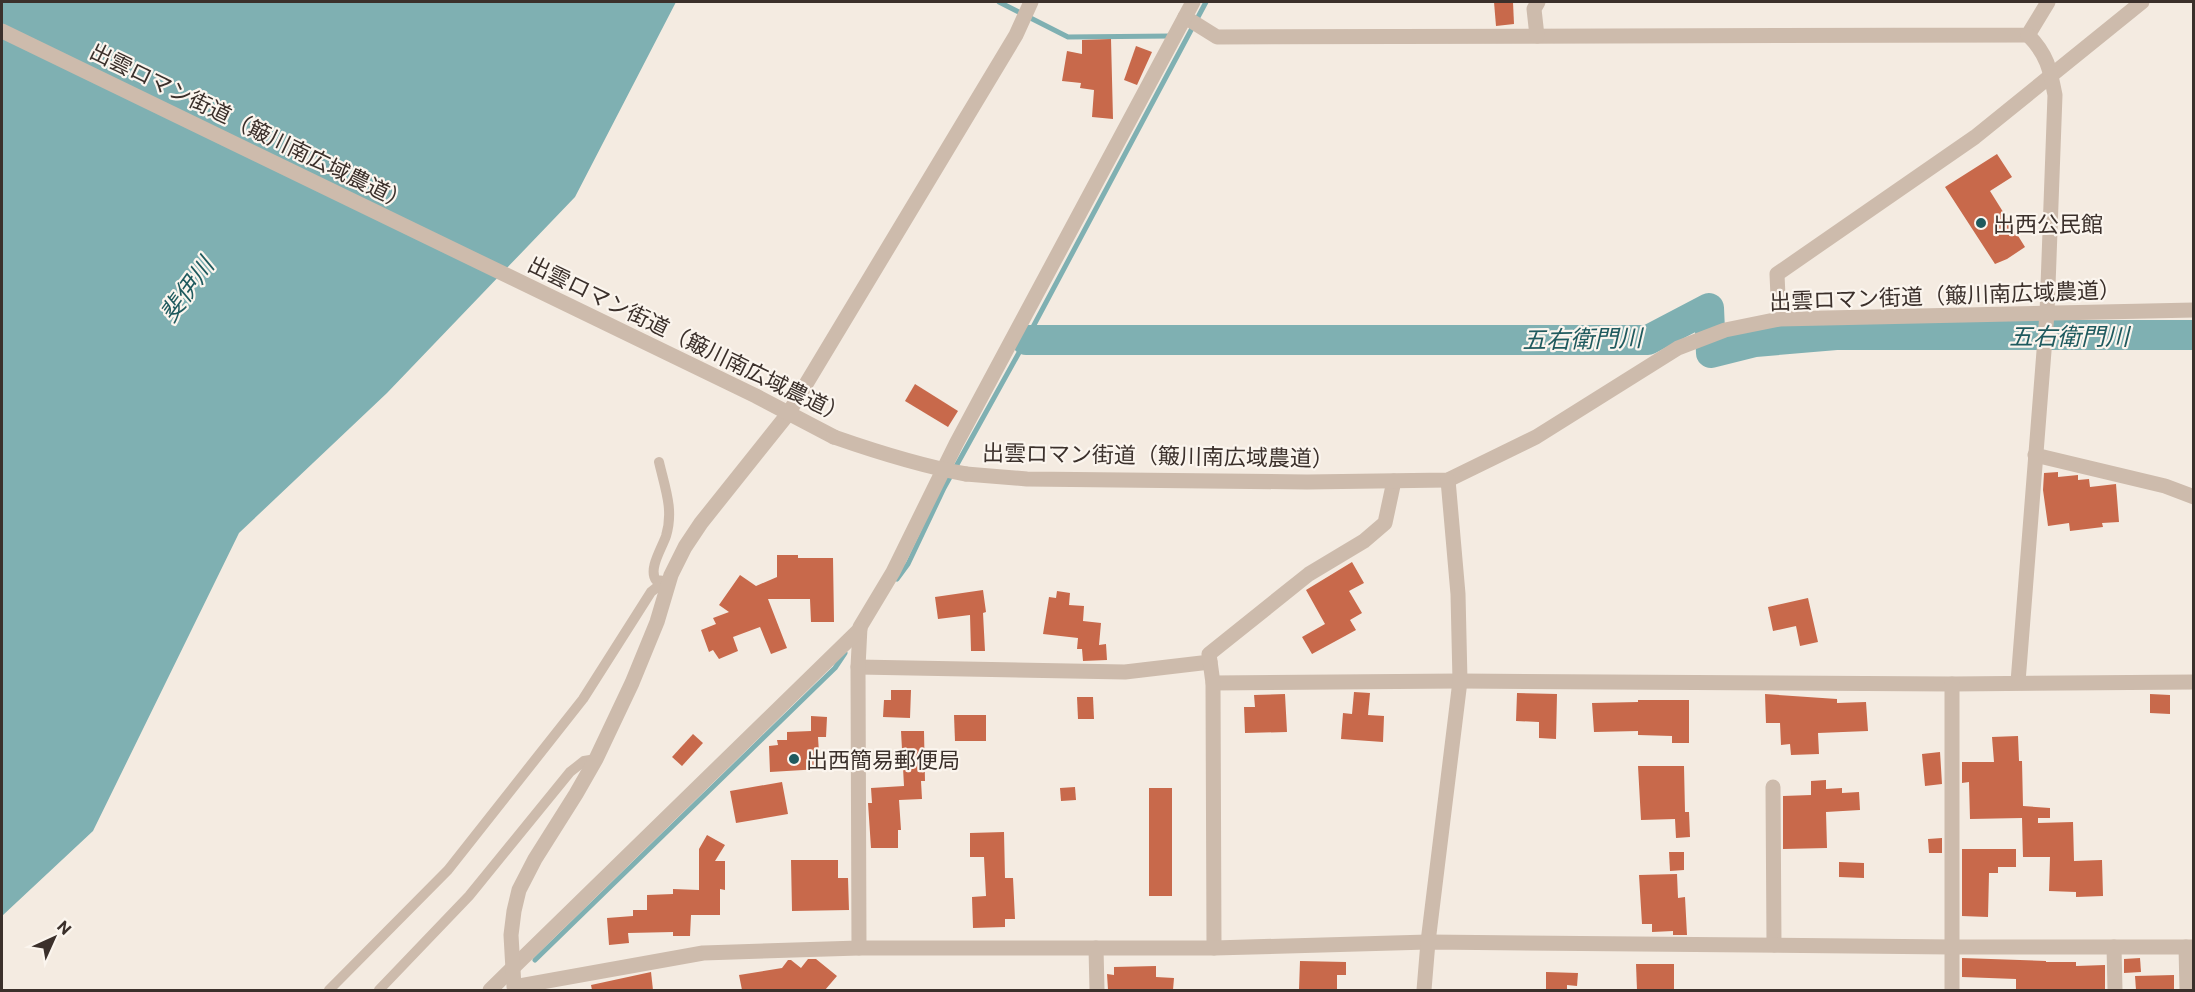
<svg xmlns="http://www.w3.org/2000/svg" width="2195" height="992" viewBox="0 0 2195 992" font-family="Commissioner,'Noto Sans JP',sans-serif">
<style>
.water{fill:#7fb0b2}
.lines{fill:none;stroke-linecap:round;stroke-linejoin:round}
.stream{stroke:#7fb0b2;stroke-width:5}
.river{stroke:#7fb0b2;stroke-width:30}
.building{fill:#c8694b}
.service{stroke:#cdbbac;stroke-width:10}
.minor{stroke:#cdbbac;stroke-width:15}
.tertiary{stroke:#cdbbac;stroke-width:15}
.tertiary-bridge{stroke:#cdbbac;stroke-width:15}
.poi-dot{fill:#1f5a5e;stroke:#fbf5ee;stroke-width:2}
.labels{text-anchor:middle;dominant-baseline:central;stroke-width:4.5;stroke-linejoin:round;paint-order:stroke}
.street-label{font-size:22px;fill:#3b302b;stroke:#fbf5ee}
.poi-label{font-size:22px;fill:#3b302b;stroke:#fbf5ee;text-anchor:start}
.water-label{font-size:24px;font-style:italic;fill:#1f5a5e;stroke:#fbf5ee}
</style>
<rect width="100%" height="100%" fill="#f4ebe1"/>
<path class="water" d="M 2,2 L 676,2 L 575,197 L 387,393 L 239,533 L 93,831 L 2,916 Z"/>
<g class="lines">
<g class="stream">
<path d="M 999,2 L 1068,37 L 1171,36"/>
<path d="M 897,579 L 908,564 L 944,488 L 1026,340 L 1206,2"/>
<path d="M 535,960 L 835,668 L 845,653"/>
</g>
<path class="river" d="M 1026,340 L 1648,340 L 1709,308 L 1711,353 L 1755,342 L 1836,335 L 2194,335"/>
</g>
<g class="building">
<path d="M 1494,2 L 1513,2 L 1514,24 L 1496,26 Z"/>
<path d="M 1111,39 L 1113,119 L 1092,117 L 1094,90 L 1080,88 L 1081,83 L 1062,81 L 1067,51 L 1082,54 L 1082,40 Z"/>
<path d="M 1136,46 L 1152,52 L 1137,85 L 1124,80 Z"/>
<path d="M 1997,154 L 2012,177 L 1990,191 L 2025,247 L 2007,259 L 1995,264 L 1945,187 Z"/>
<path d="M 915,384 L 958,411 L 948,427 L 905,401 Z"/>
<path d="M 2058,472 L 2058,477 L 2078,475 L 2078,480 L 2089,479 L 2090,487 L 2116,484 L 2119,522 L 2102,523 L 2103,527 L 2070,531 L 2069,523 L 2048,526 L 2043,490 L 2044,473 Z"/>
<path d="M 777,555 L 798,555 L 798,558 L 833,558 L 834,622 L 811,622 L 810,599 L 768,599 L 787,648 L 771,654 L 760,627 L 733,637 L 738,651 L 719,659 L 713,650 L 709,652 L 701,630 L 716,624 L 713,618 L 729,612 L 719,605 L 740,575 L 756,586 L 777,577 Z"/>
<path d="M 1352,562 L 1364,583 L 1349,591 L 1362,613 L 1350,620 L 1356,630 L 1312,654 L 1302,637 L 1325,624 L 1306,590 Z"/>
<path d="M 983,590 L 986,612 L 983,613 L 985,651 L 971,651 L 970,615 L 938,619 L 935,597 Z"/>
<path d="M 1057,591 L 1070,593 L 1069,605 L 1084,606 L 1083,621 L 1101,623 L 1099,645 L 1106,644 L 1107,660 L 1083,661 L 1082,649 L 1077,649 L 1078,638 L 1043,634 L 1049,597 L 1056,598 Z"/>
<path d="M 1808,598 L 1818,642 L 1800,646 L 1796,626 L 1773,631 L 1768,607 Z"/>
<path d="M 891,690 L 911,690 L 910,718 L 883,717 L 884,700 L 891,700 Z"/>
<path d="M 1354,692 L 1370,693 L 1368,715 L 1384,716 L 1383,742 L 1341,739 L 1343,713 L 1352,714 Z"/>
<path d="M 1517,693 L 1557,694 L 1556,739 L 1539,738 L 1539,722 L 1516,721 Z"/>
<path d="M 1285,694 L 1287,732 L 1245,733 L 1244,707 L 1255,707 L 1254,695 Z"/>
<path d="M 1765,694 L 1837,699 L 1837,703 L 1866,702 L 1868,731 L 1818,733 L 1819,754 L 1791,755 L 1790,744 L 1781,745 L 1780,723 L 1766,723 Z"/>
<path d="M 2150,694 L 2170,695 L 2170,714 L 2150,713 Z"/>
<path d="M 1077,697 L 1093,697 L 1094,719 L 1078,719 Z"/>
<path d="M 1638,700 L 1689,700 L 1689,743 L 1672,743 L 1672,736 L 1638,735 L 1638,731 L 1594,732 L 1592,703 L 1638,702 Z"/>
<path d="M 954,715 L 986,715 L 986,741 L 955,741 Z"/>
<path d="M 811,716 L 827,717 L 826,737 L 818,737 L 820,769 L 770,772 L 769,746 L 778,745 L 777,740 L 787,740 L 787,732 L 811,731 Z"/>
<path d="M 901,731 L 924,731 L 925,781 L 921,781 L 922,799 L 899,800 L 901,830 L 898,830 L 898,848 L 871,848 L 868,803 L 872,803 L 871,788 L 904,786 Z"/>
<path d="M 693,734 L 703,743 L 682,766 L 672,757 Z"/>
<path d="M 2018,736 L 2019,761 L 2022,761 L 2023,806 L 2050,808 L 2050,818 L 2038,818 L 2038,823 L 2073,822 L 2074,861 L 2102,860 L 2103,896 L 2076,897 L 2076,892 L 2049,891 L 2050,857 L 2023,857 L 2022,818 L 1970,819 L 1969,782 L 1962,783 L 1962,762 L 1994,762 L 1992,737 Z"/>
<path d="M 1940,752 L 1942,784 L 1925,786 L 1922,754 Z"/>
<path d="M 1638,766 L 1684,766 L 1685,812 L 1689,812 L 1690,837 L 1676,838 L 1675,819 L 1641,820 Z"/>
<path d="M 1826,780 L 1826,789 L 1842,788 L 1842,793 L 1859,792 L 1860,810 L 1826,812 L 1827,848 L 1783,849 L 1783,796 L 1811,795 L 1811,781 Z"/>
<path d="M 782,782 L 788,814 L 736,823 L 730,791 Z"/>
<path d="M 1075,787 L 1076,800 L 1061,801 L 1060,788 Z"/>
<rect x="1149" y="788" width="23" height="108"/>
<path d="M 1004,832 L 1005,878 L 1013,878 L 1015,919 L 1005,919 L 1005,927 L 973,928 L 972,897 L 986,896 L 984,857 L 970,857 L 970,833 Z"/>
<path d="M 707,835 L 725,845 L 715,861 L 725,861 L 725,890 L 720,889 L 720,915 L 691,915 L 690,936 L 673,936 L 673,932 L 628,933 L 629,943 L 609,945 L 607,918 L 633,916 L 633,910 L 647,910 L 647,895 L 673,894 L 673,889 L 699,890 L 699,849 Z"/>
<path d="M 1942,838 L 1942,853 L 1929,853 L 1928,839 Z"/>
<path d="M 1962,849 L 2016,849 L 2016,867 L 1998,867 L 1998,873 L 1989,873 L 1988,917 L 1962,916 Z"/>
<path d="M 1669,852 L 1684,852 L 1684,870 L 1670,871 Z"/>
<path d="M 791,860 L 838,860 L 838,878 L 848,878 L 849,910 L 792,911 Z"/>
<path d="M 1839,862 L 1864,863 L 1864,878 L 1839,877 Z"/>
<path d="M 1677,874 L 1678,898 L 1685,897 L 1687,935 L 1673,935 L 1673,931 L 1652,932 L 1652,924 L 1642,924 L 1639,875 Z"/>
<path d="M 1962,958 L 2046,961 L 2046,962 L 2076,962 L 2076,966 L 2105,965 L 2105,990 L 2016,990 L 2016,979 L 1962,977 Z"/>
<path d="M 2140,958 L 2141,972 L 2124,973 L 2124,959 Z"/>
<path d="M 808,959 L 816,959 L 837,976 L 825,990 L 742,990 L 739,975 L 782,968 L 788,960 L 791,960 L 801,968 Z"/>
<path d="M 1300,961 L 1346,962 L 1346,975 L 1337,975 L 1337,990 L 1299,990 Z"/>
<path d="M 1636,964 L 1674,964 L 1674,990 L 1637,990 Z"/>
<path d="M 1156,966 L 1156,977 L 1174,978 L 1173,990 L 1108,990 L 1107,974 L 1114,975 L 1114,967 Z"/>
<path d="M 651,972 L 653,990 L 592,990 L 591,985 Z"/>
<path d="M 1546,972 L 1578,973 L 1577,986 L 1567,985 L 1567,990 L 1546,990 Z"/>
<path d="M 2174,975 L 2174,990 L 2136,990 L 2135,976 Z"/>
</g>
<g class="lines">
<g class="service">
<path d="M 659,462 C 665,488 674,510 666,536 C 662,548 648,569 656,580 L 664,581"/>
<path d="M 329,990 L 448,870 L 583,699 L 651,592 L 671,576"/>
<path d="M 379,990 L 469,896 L 570,772 L 584,761 L 596,759"/>
</g>
<g class="minor">
<path d="M 1185,17 L 1217,37 L 2028,35 L 2048,2"/>
<path d="M 1537,36 L 1534,9 L 1538,2"/>
<path d="M 1779,319 L 1777,274 L 1975,137 L 2142,2"/>
<path d="M 2035,455 L 2165,486 L 2194,497"/>
<path d="M 858,667 L 1125,672 L 1210,662"/>
<path d="M 2018,682 L 2047,313 L 2055,95 C 2050,69 2047,54 2028,35"/>
<path d="M 1213,683 L 1460,681 L 1952,684 L 2194,682"/>
<path d="M 1952,684 L 1952,990"/>
<path d="M 1773,787 L 1774,945"/>
<path d="M 2114,947 L 2115,990"/>
<path d="M 2186,947 L 2187,990"/>
<path d="M 859,948 L 858,667 L 860,627 L 893,572 L 956,444 L 1193,2"/>
<path d="M 1096,948 L 1097,990"/>
<path d="M 1214,948 L 1213,683 L 1209,654 L 1309,574 L 1364,541 L 1385,523 L 1394,481"/>
<path d="M 490,990 L 860,629"/>
</g>
<g class="tertiary">
<path d="M 1031,2 L 1016,35 L 788,414 L 701,523 L 685,547 L 671,575 L 657,622 L 632,683 L 596,759 L 576,794 L 535,859 L 519,890 L 514,911 L 511,935 L 514,987 L 703,953 L 859,948 L 1214,948 L 1428,942 L 1952,947 L 2194,947"/>
<path d="M 2,31 L 756,396 L 834,437"/>
<path d="M 966,474 L 1027,479 L 1307,482 L 1448,480 L 1536,437 L 1678,348 L 1725,330 L 1779,319 L 2194,310"/>
<path d="M 1424,990 L 1428,942 L 1460,681 L 1458,594 L 1448,480"/>
</g>
<path class="tertiary-bridge" d="M 834,437 C 877,452 921,466 966,474"/>
</g>
<g class="poi-dot">
<circle cx="1981" cy="223" r="6"/>
<circle cx="794" cy="759" r="6"/>
</g>
<g class="labels">
<g class="street-label">
<text transform="translate(250 126) rotate(26)">出雲ロマン街道（簸川南広域農道）</text>
<text transform="translate(1945 295) rotate(-2)">出雲ロマン街道（簸川南広域農道）</text>
<text transform="translate(688 339) rotate(26)">出雲ロマン街道（簸川南広域農道）</text>
<text transform="translate(1158 455) rotate(1)">出雲ロマン街道（簸川南広域農道）</text>
</g>
<g class="poi-label">
<text x="1993" y="223">出西公民館</text>
<text x="806" y="759">出西簡易郵便局</text>
</g>
<g class="water-label">
<text transform="translate(186 289) rotate(-54)">斐伊川</text>
<text x="2069" y="335">五右衛門川</text>
<text transform="translate(1582 338) rotate(-1)">五右衛門川</text>
</g>
</g>
<rect width="2195" height="992" fill="none" stroke="#3b302b" stroke-width="6"/>
<g transform="translate(54 938) rotate(45)" stroke="#fbf5ee" stroke-width="4.5" paint-order="stroke">
<path d="M0-4.5L10 22L0 15L-10 22Z" fill="#3b302b"/>
<text y="-9" font-size="16" font-weight="bold" text-anchor="middle" fill="#3b302b">N</text>
</g>
</svg>
